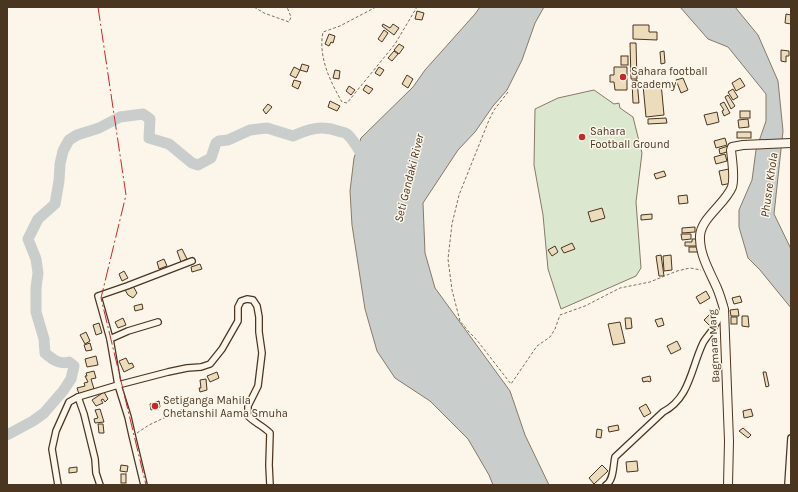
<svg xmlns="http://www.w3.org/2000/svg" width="798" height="492" viewBox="0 0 798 492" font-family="Karla,sans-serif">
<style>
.green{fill:#dce7d0;stroke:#887966}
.water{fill:#c9cecd;stroke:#887966}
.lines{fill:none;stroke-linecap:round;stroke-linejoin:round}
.river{stroke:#c9cecd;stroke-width:11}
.building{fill:#ecdcbc;stroke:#4a3520}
.minor-casing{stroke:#4a3520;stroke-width:8}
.secondary-casing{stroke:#4a3520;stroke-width:10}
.path{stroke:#7f6f5c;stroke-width:1;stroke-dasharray:3 2;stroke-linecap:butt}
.minor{stroke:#fbf6e9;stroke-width:5.5}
.secondary{stroke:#fbf6e9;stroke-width:8}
.power{stroke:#c62828;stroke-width:1;stroke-dasharray:14 3 2 3;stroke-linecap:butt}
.poi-dot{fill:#c62828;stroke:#fbf6e9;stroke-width:1.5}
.labels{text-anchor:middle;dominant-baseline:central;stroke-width:3;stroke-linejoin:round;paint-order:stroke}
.poi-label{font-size:11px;fill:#4a3520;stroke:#fbf6e9;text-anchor:start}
.street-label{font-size:11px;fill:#4a3520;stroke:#fbf6e9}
.water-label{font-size:12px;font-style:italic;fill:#4a3520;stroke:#fbf6e9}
</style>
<rect width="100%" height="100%" fill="#fbf6e9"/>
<path class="green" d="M 594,90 L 614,104 L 619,103 L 620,108 L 633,117 L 642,153 L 636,202 L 641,268 L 636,276 L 561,309 L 548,269 L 543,215 L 534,165 L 535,109 L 558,98 Z"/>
<g class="water">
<path d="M 480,7 L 544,7 L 535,23 L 522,60 L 507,90 L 493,106 L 475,132 L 458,150 L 423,203 L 425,253 L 435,288 L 510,391 L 525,435 L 549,485 L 493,485 L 489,475 L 468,439 L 430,401 L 395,378 L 377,351 L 365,309 L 352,225 L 350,191 L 354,158 L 361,138 L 413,87 L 425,70 L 475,14 Z"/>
<path d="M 680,7 L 735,7 L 758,35 L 778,81 L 783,131 L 774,214 L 791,249 L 791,308 L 760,270 L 748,258 L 739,227 L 739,210 L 752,180 L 756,150 L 766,121 L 766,94 L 728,47 L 708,39 Z"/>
</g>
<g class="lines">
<path class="river" d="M 7,435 L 33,421 L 44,413 L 63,391 L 71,379 L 74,366 L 69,362 C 59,365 52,359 45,353 L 44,339 L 36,312 L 36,288 L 38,273 L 36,259 L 28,239 L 38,219 L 55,204 L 59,181 L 60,164 L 63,151 L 69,140 L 77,135 L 99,128 L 120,117 L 143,114 L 150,119 L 149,138 L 169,144 L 192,163 L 198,165 L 211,158 L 216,143 L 219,141 L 228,140 L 250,130 L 267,128 L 293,136 C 308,129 322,125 338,131 C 341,132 345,132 347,134 C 355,141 359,151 365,160"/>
</g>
<g class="building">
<path d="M 417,11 L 424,13 L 422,20 L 415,19 Z"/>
<path d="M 786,14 L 791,15 L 791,24 L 785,23 Z"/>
<path d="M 383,24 L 390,28 L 393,24 L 399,28 L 394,35 L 382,26 Z"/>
<path d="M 633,25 L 649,25 L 649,32 L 657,32 L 657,40 L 633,39 Z"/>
<path d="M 384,30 L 388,33 L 382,42 L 378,39 Z"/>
<path d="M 329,34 L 335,36 L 333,43 L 331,42 L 329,46 L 325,44 Z"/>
<path d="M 630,43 L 636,43 L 637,79 L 631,79 Z"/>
<path d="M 399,44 L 404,47 L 399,54 L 394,50 Z"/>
<path d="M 781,50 L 789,51 L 789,56 L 786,56 L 786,62 L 781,61 Z"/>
<path d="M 394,51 L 398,54 L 392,61 L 388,58 Z"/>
<path d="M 664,51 L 665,63 L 661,64 L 660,52 Z"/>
<rect x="621" y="56" width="7" height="9"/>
<path d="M 302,64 L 309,66 L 307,72 L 300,70 Z"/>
<path d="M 294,67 L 300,70 L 296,78 L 290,75 Z"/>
<path d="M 379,67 L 384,70 L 380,76 L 375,73 Z"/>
<path d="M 614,67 L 627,67 L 627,90 L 615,90 L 614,82 L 610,82 L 610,75 L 614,75 Z"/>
<path d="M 335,70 L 340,71 L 339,79 L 333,78 Z"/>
<path d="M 407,75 L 413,79 L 408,88 L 402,84 Z"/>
<path d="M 683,78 L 688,90 L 681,93 L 676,80 Z"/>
<path d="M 740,78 L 745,86 L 736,91 L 732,83 Z"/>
<path d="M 294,80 L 301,82 L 298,89 L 292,86 Z"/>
<path d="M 637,80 L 639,103 L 633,103 L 632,81 Z"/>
<path d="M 661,83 L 664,115 L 646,117 L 643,85 Z"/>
<path d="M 366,85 L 373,89 L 369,94 L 363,90 Z"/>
<path d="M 349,86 L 355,90 L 351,95 L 346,91 Z"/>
<path d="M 733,89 L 738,97 L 733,100 L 728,92 Z"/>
<path d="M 728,95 L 735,106 L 731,109 L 725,97 Z"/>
<path d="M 330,101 L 340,106 L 337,111 L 328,107 Z"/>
<path d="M 724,102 L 730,113 L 724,116 L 722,111 L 724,110 L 720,104 Z"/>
<path d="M 268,104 L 272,107 L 266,114 L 263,110 Z"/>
<rect x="740" y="111" width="10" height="7"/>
<path d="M 717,112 L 719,122 L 707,125 L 704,115 Z"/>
<path d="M 666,118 L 667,123 L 648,124 L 648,119 Z"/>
<path d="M 748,119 L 749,127 L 739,128 L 738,120 Z"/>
<rect x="737" y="132" width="14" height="6"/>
<path d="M 725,138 L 727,145 L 716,148 L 714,141 Z"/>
<path d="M 728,146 L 730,151 L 720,154 L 719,149 Z"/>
<path d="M 725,154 L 727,161 L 716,164 L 714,157 Z"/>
<path d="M 729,169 L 732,183 L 722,185 L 719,171 Z"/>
<path d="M 664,171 L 666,176 L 656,179 L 654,174 Z"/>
<path d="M 687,195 L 688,203 L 679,204 L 678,196 Z"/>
<path d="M 602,208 L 605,218 L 591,222 L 588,212 Z"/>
<path d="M 652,214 L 652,219 L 641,220 L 641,215 Z"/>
<path d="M 695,227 L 695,232 L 682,233 L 682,228 Z"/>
<path d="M 681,234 L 691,234 L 691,239 L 682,240 Z"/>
<path d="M 692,239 L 697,239 L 697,246 L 685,246 L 685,242 L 692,242 Z"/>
<path d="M 572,243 L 575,249 L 564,253 L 561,248 Z"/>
<path d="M 555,246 L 558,252 L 552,256 L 548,250 Z"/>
<rect x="689" y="247" width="9" height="5"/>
<path d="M 182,249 L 187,259 L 181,262 L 177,251 Z"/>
<path d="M 661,255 L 664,276 L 659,276 L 656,256 Z"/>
<path d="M 671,255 L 672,270 L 664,271 L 663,256 Z"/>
<path d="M 164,259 L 167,266 L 159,269 L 157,262 Z"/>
<path d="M 200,264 L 202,269 L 192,272 L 191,267 Z"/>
<path d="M 124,271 L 128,278 L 122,281 L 119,274 Z"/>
<path d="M 133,286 L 137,293 L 133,298 L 128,295 L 125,290 Z"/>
<path d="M 706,291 L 710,298 L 700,304 L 696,297 Z"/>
<path d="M 740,296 L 742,302 L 734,304 L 732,298 Z"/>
<path d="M 142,304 L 143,309 L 135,311 L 134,306 Z"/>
<path d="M 738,309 L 739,316 L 731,316 L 730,310 Z"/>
<path d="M 711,313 L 717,318 L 710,326 L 704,320 Z"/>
<path d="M 742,316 L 748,316 L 749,327 L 742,326 Z"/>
<rect x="731" y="317" width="6" height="7"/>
<path d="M 123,318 L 126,325 L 118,328 L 115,322 Z"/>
<path d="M 625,318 L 631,318 L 632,328 L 626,329 Z"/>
<path d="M 662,318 L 664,325 L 658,327 L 655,320 Z"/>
<path d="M 620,322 L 625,343 L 613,345 L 608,324 Z"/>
<path d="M 99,323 L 102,333 L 96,335 L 93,325 Z"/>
<path d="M 86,332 L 90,341 L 85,344 L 80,335 Z"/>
<path d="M 677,341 L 681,349 L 671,354 L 667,346 Z"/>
<path d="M 90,343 L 92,350 L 86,351 L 84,345 Z"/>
<path d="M 96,356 L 98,365 L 87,367 L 85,359 Z"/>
<path d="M 126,358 L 129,364 L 132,363 L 134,367 L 124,372 L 119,361 Z"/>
<path d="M 94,371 L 96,378 L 91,379 L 94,389 L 79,394 L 77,388 L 85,386 L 84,383 L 88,382 L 85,376 L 87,376 L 86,373 Z"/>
<path d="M 217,372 L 219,378 L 210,382 L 207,376 Z"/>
<path d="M 763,372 L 766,372 L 769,386 L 766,387 Z"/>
<path d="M 650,376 L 651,381 L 649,382 L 648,381 L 643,382 L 642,378 Z"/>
<path d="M 206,379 L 207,390 L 200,392 L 199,388 L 201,388 L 200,380 Z"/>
<path d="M 104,392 L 108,399 L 105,402 L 103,399 L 101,400 L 103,403 L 96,406 L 92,400 Z"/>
<path d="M 159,401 L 160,407 L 151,410 L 150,404 Z"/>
<path d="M 646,404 L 651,413 L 644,417 L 639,408 Z"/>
<path d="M 100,409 L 104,422 L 95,423 L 94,419 L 98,418 L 95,410 Z"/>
<path d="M 751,409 L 753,416 L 744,418 L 743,411 Z"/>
<path d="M 98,424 L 103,424 L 104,433 L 99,433 Z"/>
<path d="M 618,425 L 619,430 L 609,432 L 608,427 Z"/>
<path d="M 743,428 L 751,435 L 748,438 L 739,431 Z"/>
<path d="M 597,429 L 602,430 L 601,438 L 596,437 Z"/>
<path d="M 637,461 L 638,471 L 627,472 L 626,462 Z"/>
<path d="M 121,465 L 128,466 L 127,472 L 120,471 Z"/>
<path d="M 602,465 L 608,471 L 594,484 L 589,478 Z"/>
<path d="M 77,467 L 77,472 L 69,473 L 69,468 Z"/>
<rect x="121" y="474" width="5" height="9"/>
</g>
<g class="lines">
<defs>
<g id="minor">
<path d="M 110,339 L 128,331 L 158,322"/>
<path d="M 78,397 L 84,414 L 95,459 L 96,473 L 100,485"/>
<path d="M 788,484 L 791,438"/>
<path d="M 58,485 L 52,449 L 56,431 L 69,402 L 78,397 L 118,385 L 168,372 L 187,368 L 201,367 L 210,364 L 222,349 L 238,321 L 238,307 L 241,301 L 247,299 L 253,300 L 257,306 L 259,317 L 259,332 L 262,353 L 258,386 L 248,406 L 248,416 C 255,423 263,426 270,433 L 269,465 L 270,485"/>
<path d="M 144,485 L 132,435 L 128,417 L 118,385 L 110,339 L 98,296 L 127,286 L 192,261"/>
<path d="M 606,485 C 614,480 613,466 615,457 L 663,412 C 690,398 691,368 703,343 C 706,337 712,332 715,325 C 719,320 720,314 724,309"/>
</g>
<path id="secondary" d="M 728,485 L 729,441 L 724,309 C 722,302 720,295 717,288 C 710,272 699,254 700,236 C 701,218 725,204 732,187 C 735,178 732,160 731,150 L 732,147 L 743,145 L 791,143"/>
</defs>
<use href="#minor" class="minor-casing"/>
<use href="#secondary" class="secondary-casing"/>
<g class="path">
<path d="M 254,7 L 264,13 L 289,22 L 291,17 L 287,7"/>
<path d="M 376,7 L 340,26 L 323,32 C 318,57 330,81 342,102 L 347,103 L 395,44 L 417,7"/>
<path d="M 508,92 L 494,110 L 489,120 L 459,195 L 452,224 L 448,259 L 452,290 L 460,321 L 469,332 L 476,339 L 511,384 L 537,346 L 550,337 L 555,329 L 560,315 L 585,306 L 620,288 L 650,282 L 677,271 L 690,268 L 701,270"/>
<path d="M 137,433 L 149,425 L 185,408 L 189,402"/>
</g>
<use href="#minor" class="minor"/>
<use href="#secondary" class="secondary"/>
<path class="power" d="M 98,7 L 126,195 L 101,298 L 146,485"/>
</g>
<g class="poi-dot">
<circle cx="623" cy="77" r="4"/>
<circle cx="582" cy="137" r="4"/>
<circle cx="155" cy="406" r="4"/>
</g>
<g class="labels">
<g class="poi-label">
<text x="631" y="71">Sahara football<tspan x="631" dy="13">academy</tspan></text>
<text x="590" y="131">Sahara<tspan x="590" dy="13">Football Ground</tspan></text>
<text x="163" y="400">Setiganga Mahila<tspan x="163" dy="13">Chetanshil Aama Smuha</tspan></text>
</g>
<g class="street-label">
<text transform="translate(714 346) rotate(-93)">Bagmara Marg</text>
</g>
<g class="water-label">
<text transform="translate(409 178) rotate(-76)">Seti Gandaki River</text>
<text transform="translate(769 185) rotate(-82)">Phusre Khola</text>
</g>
</g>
<rect width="798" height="492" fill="none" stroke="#4a3520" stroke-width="16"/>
</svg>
